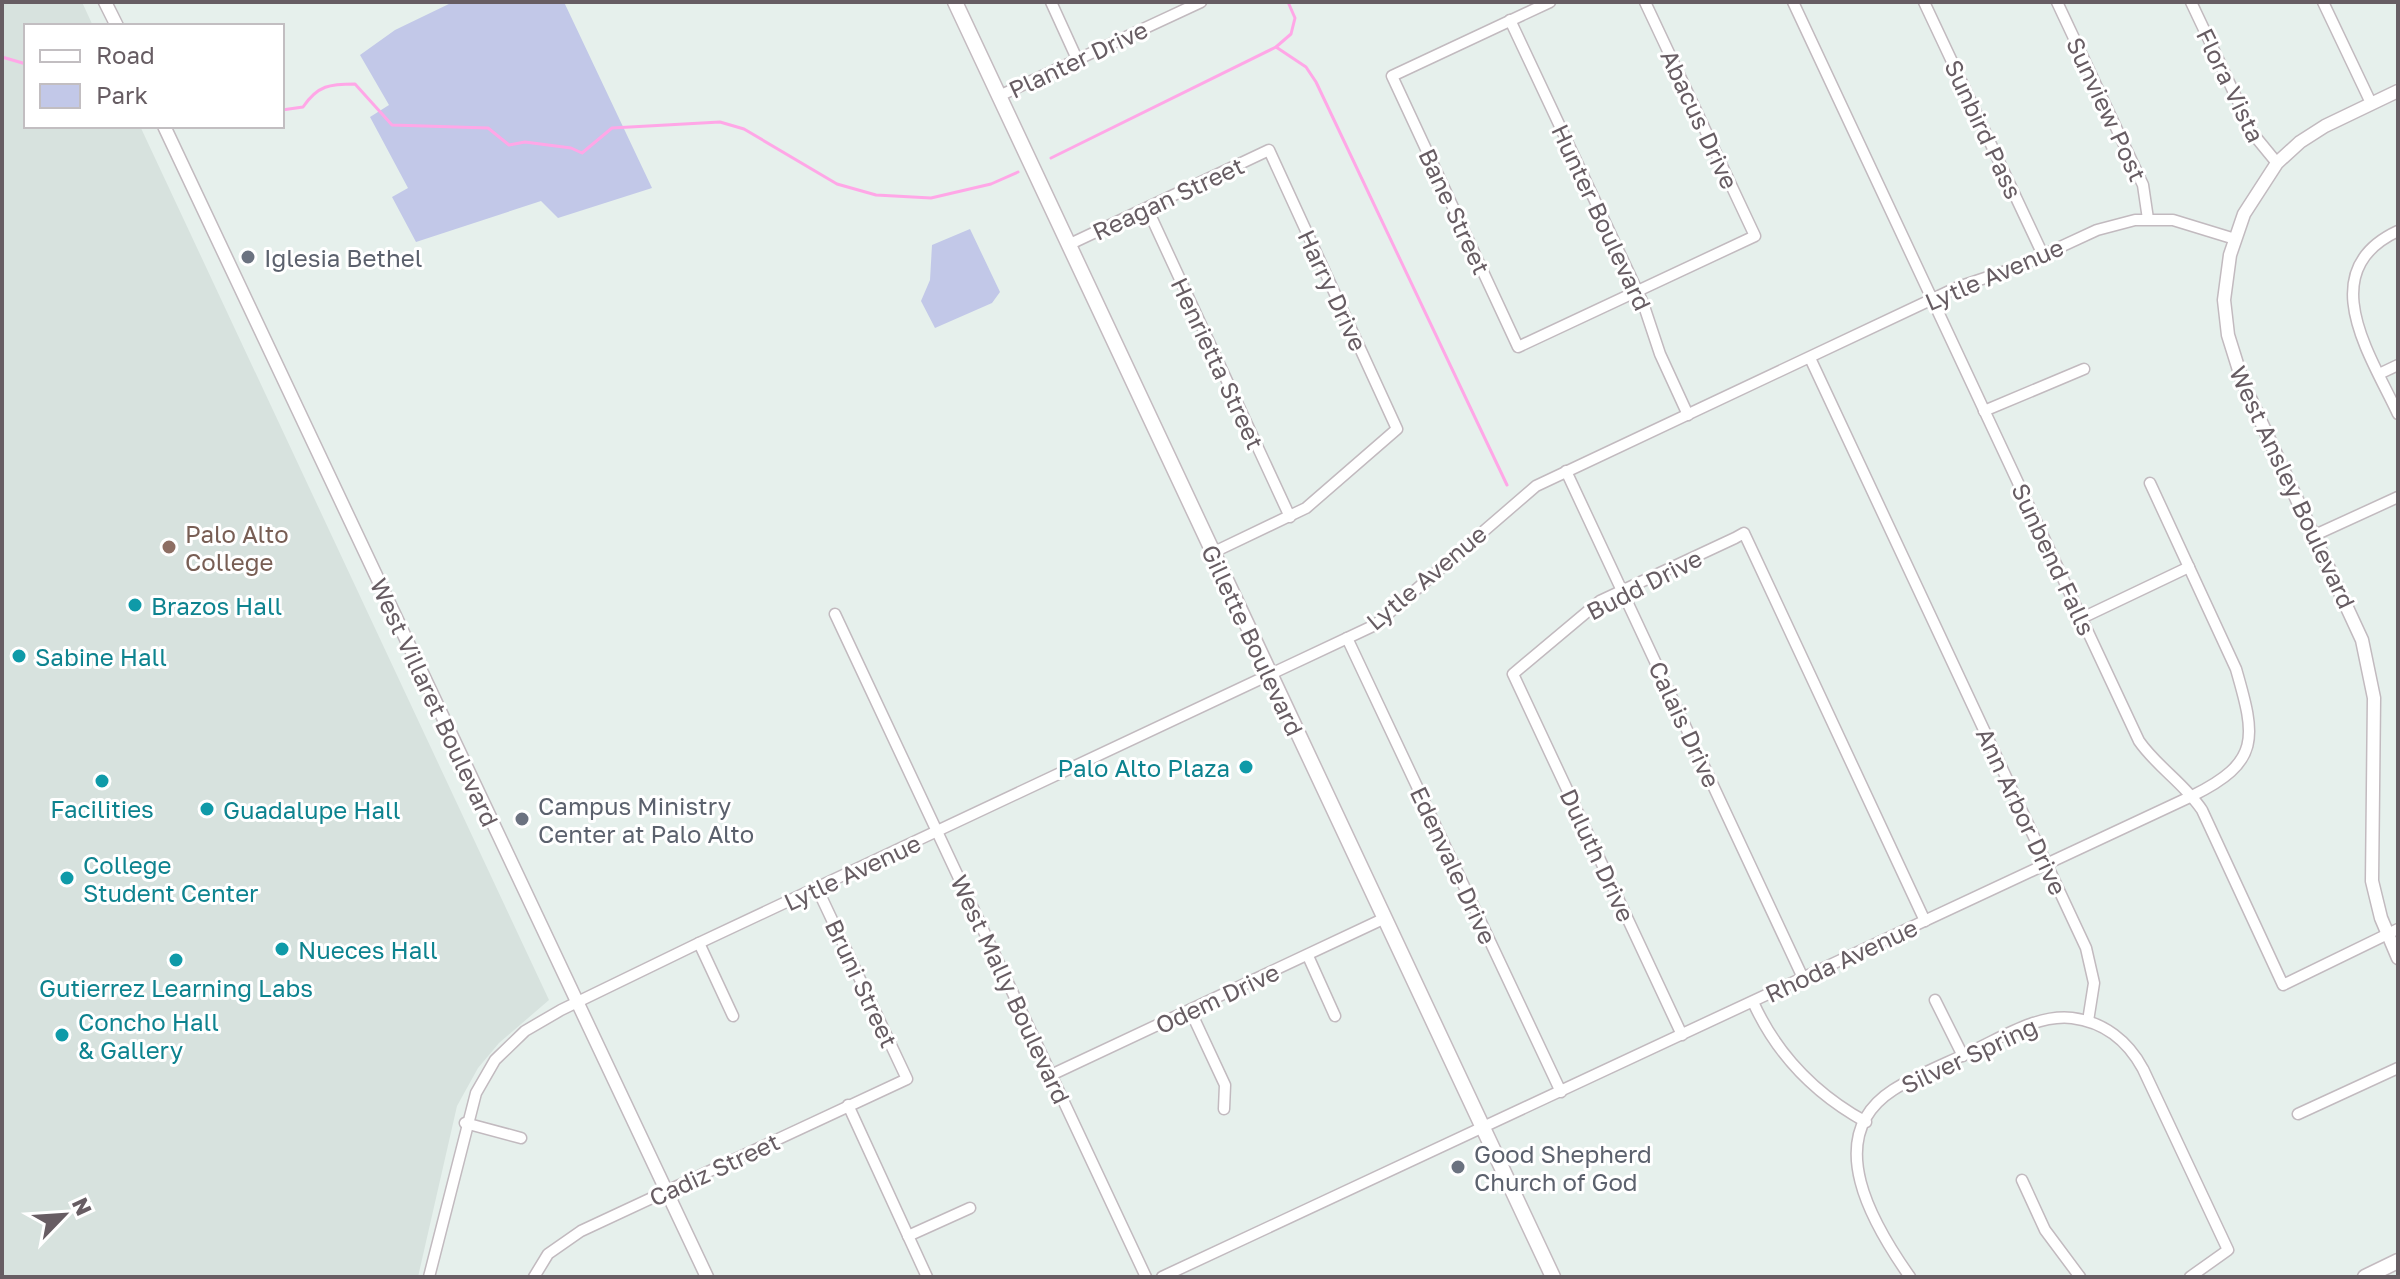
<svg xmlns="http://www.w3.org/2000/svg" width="2400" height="1279" viewBox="0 0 2400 1279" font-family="'Golos Text',sans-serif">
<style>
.education{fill:#d7e2de}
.green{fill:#c2c8e8}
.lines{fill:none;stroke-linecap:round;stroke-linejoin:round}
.stream{stroke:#ffa7e7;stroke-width:3}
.minor-casing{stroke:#c2babf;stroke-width:13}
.tertiary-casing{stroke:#c2babf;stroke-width:15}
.secondary-casing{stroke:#c4bbc0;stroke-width:17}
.minor{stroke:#fff;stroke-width:10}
.tertiary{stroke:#fff;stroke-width:12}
.secondary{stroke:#fff;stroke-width:14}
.worship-dot{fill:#6b7280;stroke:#fff;stroke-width:3}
.education-dot{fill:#8d6e63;stroke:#fff;stroke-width:3}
.culture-dot{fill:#0f9aa8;stroke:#fff;stroke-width:3}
.labels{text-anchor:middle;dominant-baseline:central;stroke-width:6;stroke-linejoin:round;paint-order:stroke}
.street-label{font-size:24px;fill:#675d63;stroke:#fff}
.worship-label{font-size:24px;fill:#5b616d;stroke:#fff;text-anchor:start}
.education-label{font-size:24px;fill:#785e54;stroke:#fff;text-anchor:start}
.culture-label{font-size:24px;fill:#0d838f;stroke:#fff;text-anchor:start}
</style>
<rect width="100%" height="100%" fill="#e6f0ec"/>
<path class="education" d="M 2,2 L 82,2 L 93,26 L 26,26 L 26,126 L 140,126 L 549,1000 L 499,1043 L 478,1068 L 457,1106 L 418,1277 L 2,1277 Z"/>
<g class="green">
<path d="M 453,2 L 564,2 L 652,188 L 558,218 L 541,201 L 416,242 L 392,197 L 408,188 L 370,117 L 389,105 L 360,55 L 395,30 Z"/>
<path d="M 970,229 L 1000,292 L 992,303 L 935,328 L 921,301 L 930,280 L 932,245 Z"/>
</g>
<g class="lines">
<g class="stream">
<path d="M 1276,47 L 1306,67 L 1316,82 L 1507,485"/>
<path d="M 2,57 L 26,64"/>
<path d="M 282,110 L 303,107 C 318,85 330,84 355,84 L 392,125 L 488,128 L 509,145 L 525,142 L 571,148 L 582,153 L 612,128 L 720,122 L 744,129 L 837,184 L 876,195 L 931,198 L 991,184 L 1018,172"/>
<path d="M 1051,158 L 1276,47 L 1291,34 L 1295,18 L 1288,2"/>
</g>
<defs>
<g id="minor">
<path d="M 1051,2 L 1077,59"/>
<path d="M 1550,2 L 1392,76 L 1518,347 L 1755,236 L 1645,2"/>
<path d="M 1793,2 L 2139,741 C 2157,767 2184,783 2202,810 L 2283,985 L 2398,929"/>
<path d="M 1924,2 L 2043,255"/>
<path d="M 2057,2 L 2143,185 L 2148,219"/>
<path d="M 2191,2 L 2254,135 L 2277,163"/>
<path d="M 2323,2 L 2371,103"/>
<path d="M 1510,20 L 1643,303 L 1660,354 L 1688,415"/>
<path d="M 999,96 L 1201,2"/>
<path d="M 1147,208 L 1290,517"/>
<path d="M 2398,231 C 2312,271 2371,356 2398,414"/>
<path d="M 1068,245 L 1269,150 L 1397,429 L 1306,508 L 1212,553"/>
<path d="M 1810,358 L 2086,948 L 2094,983 L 2088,1021"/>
<path d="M 2379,374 L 2398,365"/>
<path d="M 1984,411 L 2084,369"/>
<path d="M 1566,471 L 1803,978"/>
<path d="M 2315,535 L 2398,497"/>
<path d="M 835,614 L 1146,1277"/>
<path d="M 2082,618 L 2189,567"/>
<path d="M 1347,638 L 1561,1092"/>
<path d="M 699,943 L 733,1016"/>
<path d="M 1308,956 L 1335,1016"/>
<path d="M 1935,1000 L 1963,1056"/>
<path d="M 1753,1002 C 1777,1055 1815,1094 1866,1122"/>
<path d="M 1190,1010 L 1225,1085 L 1224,1109"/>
<path d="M 1682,1035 L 1513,674 L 1600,601 L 1735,538 L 1744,533 L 1925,921"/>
<path d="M 1051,1075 L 1383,919"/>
<path d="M 848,1105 L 927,1277"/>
<path d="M 2298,1114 L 2398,1068"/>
<path d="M 465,1123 L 521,1138"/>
<path d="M 2022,1180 L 2045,1230 L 2080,1277"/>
<path d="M 908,1236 L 970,1208"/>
<path d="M 429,1277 L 476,1093 L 495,1060 L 525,1031 L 561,1010 L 699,943 L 1375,625 L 1536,486 L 1958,287 L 2015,268 L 2097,230 L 2135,220 L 2173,220 L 2235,239"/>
<path d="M 534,1277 L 548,1254 L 581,1231 L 907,1079 L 817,888"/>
<path d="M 1162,1277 L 2192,796 C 2261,762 2256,738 2236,669 L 2150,483"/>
<path d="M 1910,1277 C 1874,1226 1820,1137 1893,1090 C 1916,1075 1945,1064 1970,1052 C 2001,1038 2037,1014 2072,1018 C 2104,1022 2128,1041 2143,1069 L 2228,1250 L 2190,1277"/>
</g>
<g id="tertiary">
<path d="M 105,2 L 117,26"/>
<path d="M 2398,91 L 2325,126 L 2300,142 L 2277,163 L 2244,214 L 2230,255 L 2224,300 L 2228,335 L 2243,383 L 2362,640 L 2374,698 L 2372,881 L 2381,918 L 2398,958"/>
<path d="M 164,126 L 707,1277"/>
</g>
<g id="secondary">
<path d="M 955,2 L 1553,1277"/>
<path d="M 2365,1277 L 2398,1261"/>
</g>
</defs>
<use href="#minor" class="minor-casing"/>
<use href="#tertiary" class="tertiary-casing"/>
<use href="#secondary" class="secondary-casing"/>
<use href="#minor" class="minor"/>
<use href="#tertiary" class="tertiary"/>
<use href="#secondary" class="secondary"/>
</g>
<g class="worship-dot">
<circle cx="248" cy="257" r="8"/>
<circle cx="522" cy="819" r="8"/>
<circle cx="1458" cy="1167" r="8"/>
</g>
<circle class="education-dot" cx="169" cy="547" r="8"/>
<g class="culture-dot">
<circle cx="135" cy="605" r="8"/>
<circle cx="19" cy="656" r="8"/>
<circle cx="1246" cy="767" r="8"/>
<circle cx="102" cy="781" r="8"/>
<circle cx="207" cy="809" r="8"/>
<circle cx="67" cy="878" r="8"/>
<circle cx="282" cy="949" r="8"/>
<circle cx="176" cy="960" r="8"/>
<circle cx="62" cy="1035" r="8"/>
</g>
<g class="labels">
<g class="street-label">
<text transform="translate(1078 59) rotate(-25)">Planter Drive</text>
<text transform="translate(2231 85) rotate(64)">Flora Vista</text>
<text transform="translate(2107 109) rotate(65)">Sunview Post</text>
<text transform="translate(1700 119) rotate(65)">Abacus Drive</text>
<text transform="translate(1984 129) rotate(65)">Sunbird Pass</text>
<text transform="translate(1168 198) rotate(-25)">Reagan Street</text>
<text transform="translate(1455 211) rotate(65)">Bane Street</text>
<text transform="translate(1602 217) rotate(65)">Hunter Boulevard</text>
<text transform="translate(1994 274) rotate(-23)">Lytle Avenue</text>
<text transform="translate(1333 290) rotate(65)">Harry Drive</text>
<text transform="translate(1218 363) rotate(65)">Henrietta Street</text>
<text transform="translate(2293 487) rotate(65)">West Ansley Boulevard</text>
<text transform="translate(2054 559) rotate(65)">Sunbend Falls</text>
<text transform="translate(1426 577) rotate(-40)">Lytle Avenue</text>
<text transform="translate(1644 584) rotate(-27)">Budd Drive</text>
<text transform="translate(1253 640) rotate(65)">Gillette Boulevard</text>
<text transform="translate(435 702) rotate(65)">West Villaret Boulevard</text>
<text transform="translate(1685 724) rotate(65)">Calais Drive</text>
<text transform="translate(2022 811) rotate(65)">Ann Arbor Drive</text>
<text transform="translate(1598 855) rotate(65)">Duluth Drive</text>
<text transform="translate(1454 865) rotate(65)">Edenvale Drive</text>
<text transform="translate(852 872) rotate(-25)">Lytle Avenue</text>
<text transform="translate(1841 960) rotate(-25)">Rhoda Avenue</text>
<text transform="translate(862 983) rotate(65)">Bruni Street</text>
<text transform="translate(1011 989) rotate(65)">West Mally Boulevard</text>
<text transform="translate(1217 998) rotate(-25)">Odem Drive</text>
<text transform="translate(1969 1055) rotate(-25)">Silver Spring</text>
<text transform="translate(714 1169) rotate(-25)">Cadiz Street</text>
</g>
<g class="worship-label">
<text x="264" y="257">Iglesia Bethel</text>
<text x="538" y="805">Campus Ministry<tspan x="538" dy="28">Center at Palo Alto</tspan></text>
<text x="1474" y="1153">Good Shepherd<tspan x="1474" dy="28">Church of God</tspan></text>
</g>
<g class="education-label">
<text x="185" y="533">Palo Alto<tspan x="185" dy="28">College</tspan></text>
</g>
<g class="culture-label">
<text x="151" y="605">Brazos Hall</text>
<text x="35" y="656">Sabine Hall</text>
<text x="1230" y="767" text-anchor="end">Palo Alto Plaza</text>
<text x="102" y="808" text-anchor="middle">Facilities</text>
<text x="223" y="809">Guadalupe Hall</text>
<text x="83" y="864">College<tspan x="83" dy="28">Student Center</tspan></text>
<text x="298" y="949">Nueces Hall</text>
<text x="176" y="987" text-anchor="middle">Gutierrez Learning Labs</text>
<text x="78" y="1021">Concho Hall<tspan x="78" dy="28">&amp; Gallery</tspan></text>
</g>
</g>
<rect width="2400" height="1279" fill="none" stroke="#675d63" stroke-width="8"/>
<rect x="24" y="24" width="260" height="104" fill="#ffffff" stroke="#c2bec1" stroke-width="2"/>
<rect x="40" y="50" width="40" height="12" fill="#ffffff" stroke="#c2bec1" stroke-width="2"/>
<text x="96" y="64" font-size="24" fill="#675d63">Road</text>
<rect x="40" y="84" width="40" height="24" fill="#c2c8e8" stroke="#c2bec1" stroke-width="2"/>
<text x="96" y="104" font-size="24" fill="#675d63">Park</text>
<g transform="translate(64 1215) rotate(65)" stroke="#ffffff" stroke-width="6" paint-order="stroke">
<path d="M0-6L14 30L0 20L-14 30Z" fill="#675d63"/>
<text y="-12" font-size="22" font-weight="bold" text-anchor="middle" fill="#675d63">N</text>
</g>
</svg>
